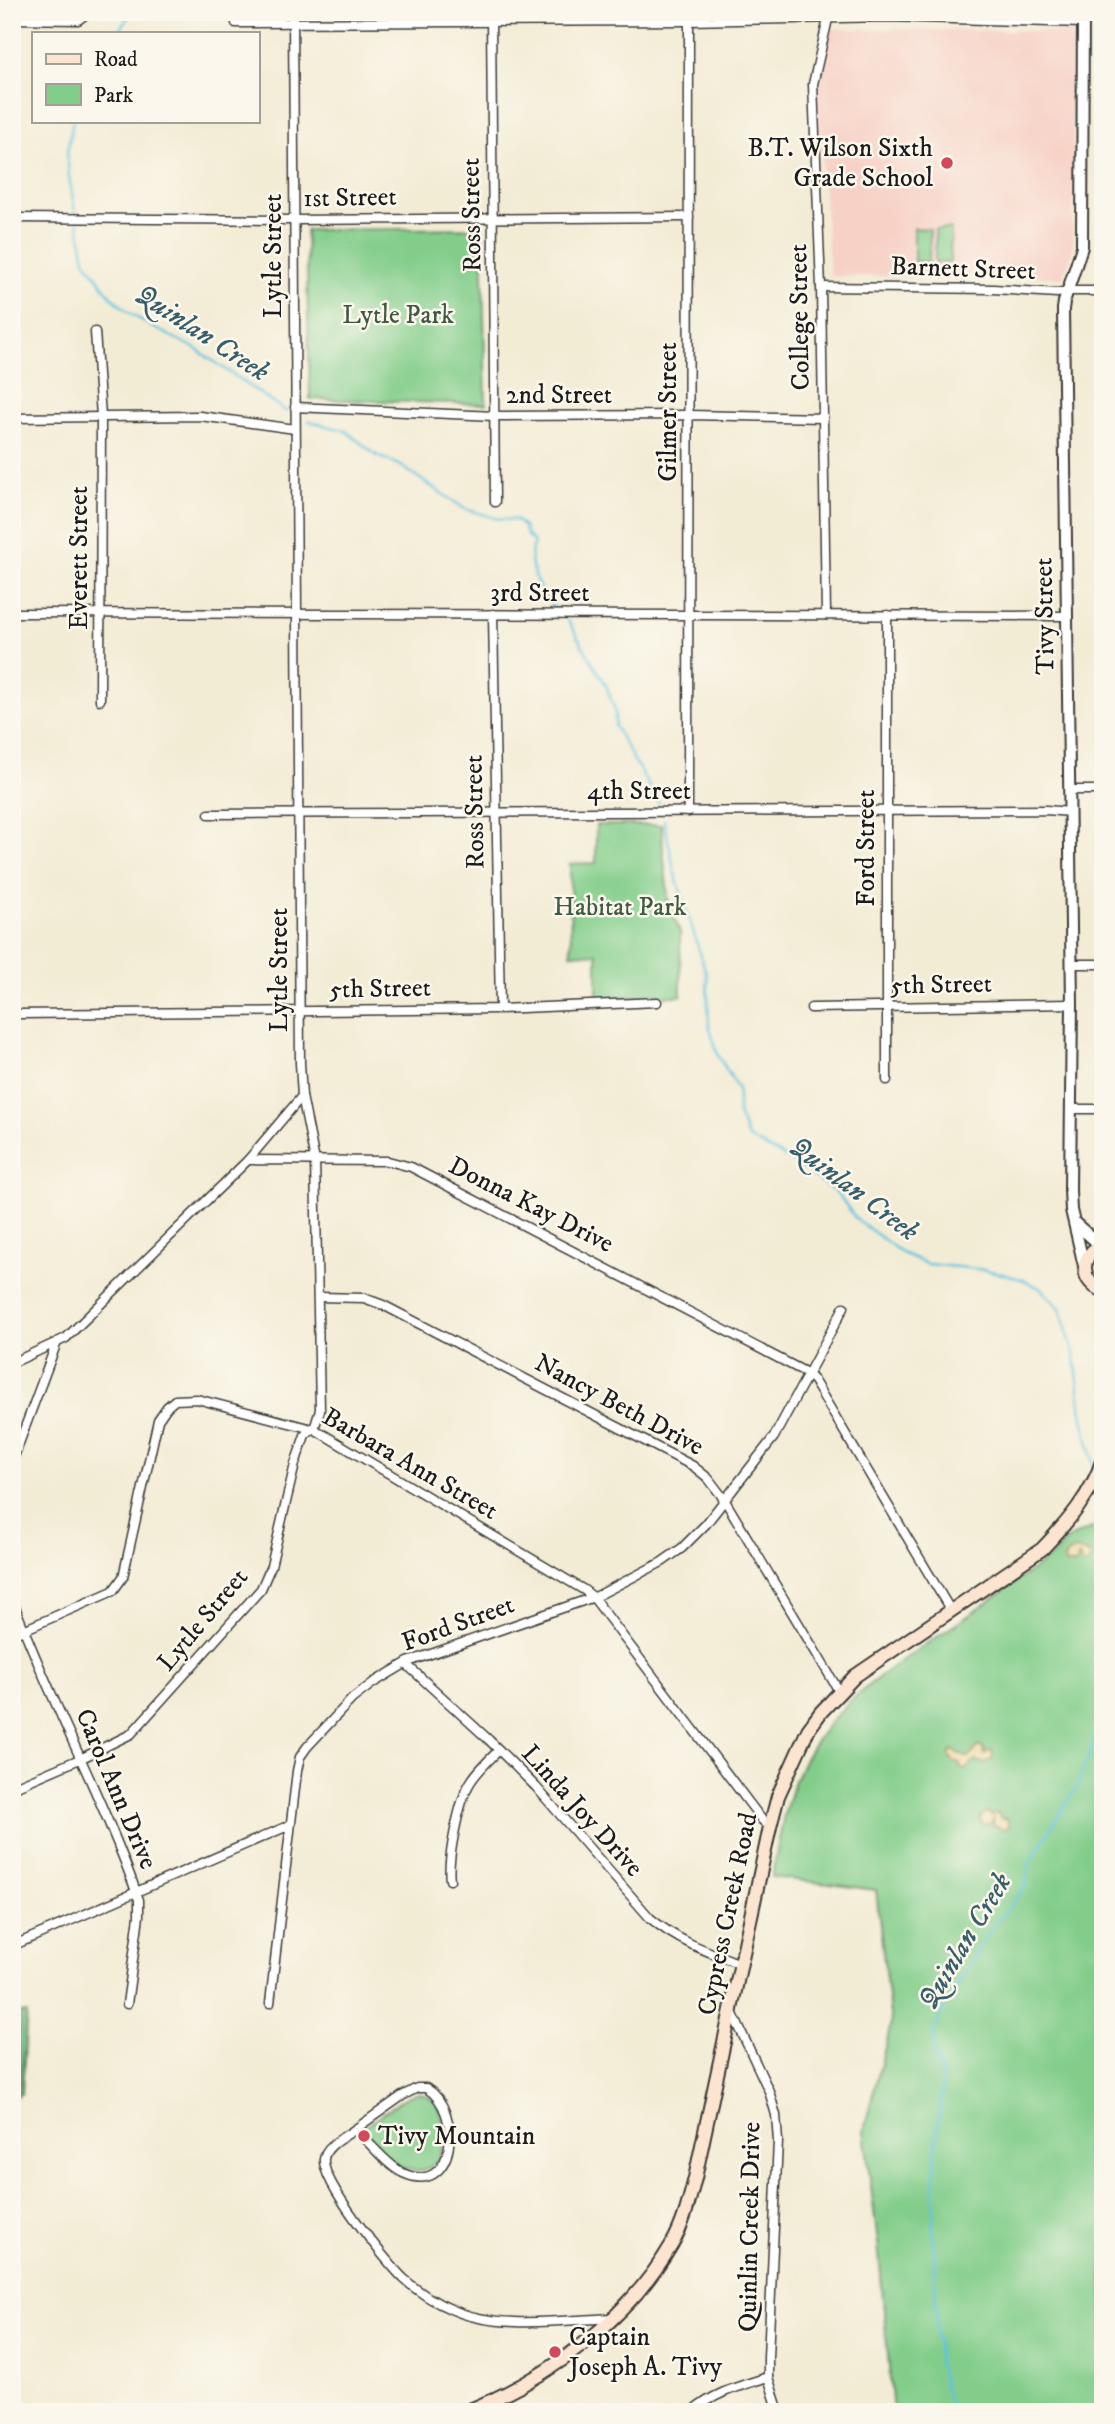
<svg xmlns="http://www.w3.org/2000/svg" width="1115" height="2424" viewBox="0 0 1115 2424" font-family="'IM FELL DW Pica',serif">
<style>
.built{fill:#f7d1c6}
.green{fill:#82cd8a;stroke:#4f7453;stroke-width:2}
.forest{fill:#69b076;stroke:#426649;stroke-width:2}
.sand{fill:#eeda9e;stroke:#857b5d;stroke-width:2}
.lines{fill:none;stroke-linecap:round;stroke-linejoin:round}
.stream{stroke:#61c2df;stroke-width:2.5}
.minor-casing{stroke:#3c3b38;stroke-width:11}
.tertiary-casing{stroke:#3c3b38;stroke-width:14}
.secondary-casing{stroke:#3c3b38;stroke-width:16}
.minor{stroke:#fff;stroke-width:8}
.tertiary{stroke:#fff;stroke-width:10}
.secondary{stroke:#fce5d0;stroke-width:12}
.poi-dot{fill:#d1495b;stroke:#fbf7ec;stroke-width:2.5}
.labels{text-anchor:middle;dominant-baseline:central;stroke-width:5;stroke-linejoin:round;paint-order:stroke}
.poi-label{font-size:26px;fill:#1c1c1c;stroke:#fbf7ec;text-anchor:start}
.street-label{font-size:26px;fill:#1c1c1c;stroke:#fbf7ec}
.park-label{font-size:26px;fill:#405a42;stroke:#fbf7ec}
.water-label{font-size:28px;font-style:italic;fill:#385e6a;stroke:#fbf7ec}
</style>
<rect width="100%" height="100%" fill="#fbf7ec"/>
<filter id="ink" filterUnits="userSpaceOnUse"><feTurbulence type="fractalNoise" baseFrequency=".0143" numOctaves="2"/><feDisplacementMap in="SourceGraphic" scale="14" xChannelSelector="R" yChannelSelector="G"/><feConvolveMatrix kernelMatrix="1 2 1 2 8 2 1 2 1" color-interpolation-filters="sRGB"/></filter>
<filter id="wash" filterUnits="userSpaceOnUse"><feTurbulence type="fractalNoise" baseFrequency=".00686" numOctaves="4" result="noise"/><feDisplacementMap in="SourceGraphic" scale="28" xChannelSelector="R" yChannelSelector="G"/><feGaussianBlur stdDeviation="1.57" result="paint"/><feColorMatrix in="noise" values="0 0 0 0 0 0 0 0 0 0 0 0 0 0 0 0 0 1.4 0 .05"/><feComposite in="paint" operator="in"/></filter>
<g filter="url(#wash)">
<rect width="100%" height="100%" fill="#f3ecd5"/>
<path class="built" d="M 830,29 L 1073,31 L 1073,239 L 1072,254 L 1063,277 L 830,276 L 816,86 Z"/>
<g class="green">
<path d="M 482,228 L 486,404 L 310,399 L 306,230 Z"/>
<path d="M 914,228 L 930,229 L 929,262 L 914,262 Z"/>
<path d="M 935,229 L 951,229 L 950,263 L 935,263 Z"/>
<path d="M 596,825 L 662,825 L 663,850 L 669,905 L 680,932 L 681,996 L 597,997 L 597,954 L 571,953 L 570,864 L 596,863 Z"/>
<path d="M 1103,1523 L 1103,2412 L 893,2412 L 878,2243 L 864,2130 L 891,2024 L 876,1890 L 772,1877 C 779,1841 784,1803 800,1769 C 830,1704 892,1667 950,1628 C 984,1605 1017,1582 1050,1557 L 1071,1537 Z"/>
<path d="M 414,2094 C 453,2088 457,2178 411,2170 C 392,2167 373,2143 360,2130 L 403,2099 Z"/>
</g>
<path class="forest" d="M 12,2013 L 27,2013 L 22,2093 L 12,2099 Z"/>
<g class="sand">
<path d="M 1075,1550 L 1088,1553 L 1091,1558 L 1089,1564 L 1082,1564 L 1079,1556 L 1076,1564 L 1065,1564 L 1064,1559 L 1067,1554 Z"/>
<path d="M 979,1746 L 985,1749 L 984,1754 L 991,1750 L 993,1752 L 992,1760 L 984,1763 L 975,1761 L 965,1770 L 960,1767 L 960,1763 L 953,1761 L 949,1754 L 953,1750 L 968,1758 Z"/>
<path d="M 988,1812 L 991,1815 L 998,1813 L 1001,1818 L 1007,1818 L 1009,1826 L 1004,1829 L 993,1825 L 993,1819 L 990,1824 L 983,1824 L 980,1820 L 981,1816 Z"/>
</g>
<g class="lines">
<g class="stream">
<path d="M 117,33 L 132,12"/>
<path d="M 73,121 L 67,153 L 69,177 L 76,216"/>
<path d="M 78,222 L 85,260 L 110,295 L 128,312 L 152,327 L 193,347 L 287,412"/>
<path d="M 309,421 L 346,431 L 376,455 L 401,466 L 465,509 L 499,519 L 516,520 L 524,527 L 527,536 L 534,542 C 525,563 539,593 554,608"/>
<path d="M 568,621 L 606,685 L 615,710 L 615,727 L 659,804"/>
<path d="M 664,820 L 674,870 L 707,976 L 709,1025 L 718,1055 L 738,1089 L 738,1114 L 748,1138 L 792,1161 L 838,1194 L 856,1219 L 902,1253 L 927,1264 L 987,1270 L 1021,1279 L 1040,1288 L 1060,1308 L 1075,1357 L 1082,1413 L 1094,1467"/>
<path d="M 1097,1487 L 1099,1499 L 1103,1504"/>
<path d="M 951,2412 L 938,2362 L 933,2225 L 936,2141 L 943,2080 L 934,2053 L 934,2031 L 943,2010 L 990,1931 L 1026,1886 L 1028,1865 L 1078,1785 L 1103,1715"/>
</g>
</g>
</g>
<g filter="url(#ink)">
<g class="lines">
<defs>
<g id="minor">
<path d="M 491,12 L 495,502"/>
<path d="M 12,19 L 78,20 L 89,12"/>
<path d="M 236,23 L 689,21 L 888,17 L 1083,23"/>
<path d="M 12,218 L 295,220 L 689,217"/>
<path d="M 821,287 L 993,289 L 1057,293 L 1068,291 L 1103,291"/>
<path d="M 95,332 L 101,416 L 100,700"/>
<path d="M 295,407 L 495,416 L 689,415 L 823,418"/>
<path d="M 12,418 L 200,416 L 295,429"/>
<path d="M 12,613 L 1067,616"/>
<path d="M 493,614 L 500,1009"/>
<path d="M 826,615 L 821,287 L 813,84 L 828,19"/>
<path d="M 887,615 L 887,1080"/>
<path d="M 1070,790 L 1103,790"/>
<path d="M 688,812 L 689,12"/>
<path d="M 209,814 L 1046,810 L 1070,812"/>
<path d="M 1071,964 L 1103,964"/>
<path d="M 811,1008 L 1072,1004"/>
<path d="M 19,1014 L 500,1009 L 657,1002"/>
<path d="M 1071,1109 L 1103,1109"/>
<path d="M 248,1160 L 302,1096"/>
<path d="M 318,1297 L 364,1298 L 383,1305 L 693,1466 L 708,1478 L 724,1499 L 839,1691"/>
<path d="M 12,1363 L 66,1338 L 248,1160 L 388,1161 L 411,1167 L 805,1372 L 814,1381 L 951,1611"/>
<path d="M 12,1462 L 57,1342"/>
<path d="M 12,1599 C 50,1701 103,1797 139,1900 L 139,1916 L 127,2004"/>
<path d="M 12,1635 L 113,1591 L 123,1577 L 158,1420 L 167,1407 L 175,1400 L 197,1399 L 316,1430 L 584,1590 L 593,1597 L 762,1820 L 770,1827"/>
<path d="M 406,1664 L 489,1740 L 536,1787 L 650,1918 C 679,1942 706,1951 741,1964"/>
<path d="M 12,1788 L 82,1758 L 131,1734 L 261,1589 L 271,1566 L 295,1464 L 305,1435 L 315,1426 L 320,1410 L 315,1161 L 302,1096 L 300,1063 L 293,12"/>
<path d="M 450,1880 C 447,1860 459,1801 470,1783 C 477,1771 489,1760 499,1750"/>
<path d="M 12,1946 L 290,1825"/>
<path d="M 270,2003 L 297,1771 L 300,1757 L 307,1747 L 352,1699 L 373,1683 L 408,1662 L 597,1596 L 662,1562 L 682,1548 L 706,1524 L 774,1437 L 844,1307"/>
<path d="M 732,2012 L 769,2091 L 776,2115 L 778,2141 L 768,2357 L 768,2377 L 779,2412"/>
<path d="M 417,2088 L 426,2088 C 464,2110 456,2198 403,2173 C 385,2164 371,2142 354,2130 L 402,2096 Z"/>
<path d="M 354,2130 C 344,2137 325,2146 324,2159 C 321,2182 386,2261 403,2278 C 417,2291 436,2303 453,2310 C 499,2330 563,2320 613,2318"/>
<path d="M 692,2412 C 715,2392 740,2386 768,2377"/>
</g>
<g id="tertiary">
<path d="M 1083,12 L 1082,247 L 1064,302 L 1063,309 L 1072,1004 L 1070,1190 L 1071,1210 L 1084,1266"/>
<path d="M 1075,1223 L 1094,1240 L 1103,1245"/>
</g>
<g id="secondary">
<path d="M 1103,1245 C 1079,1253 1079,1282 1103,1291"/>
<path d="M 465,2412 C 548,2379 627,2321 672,2244 C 684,2223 689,2201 695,2178 L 770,1827 L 778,1796 L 808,1730 L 821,1712 L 855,1676 L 1042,1549 C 1067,1523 1092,1494 1103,1459"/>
</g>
</defs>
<use href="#minor" class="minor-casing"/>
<use href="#tertiary" class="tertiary-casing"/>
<use href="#secondary" class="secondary-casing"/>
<use href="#minor" class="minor"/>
<use href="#tertiary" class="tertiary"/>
<use href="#secondary" class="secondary"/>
</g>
</g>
<g class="poi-dot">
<circle cx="947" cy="163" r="7"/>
<circle cx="364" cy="2136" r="7"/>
<circle cx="555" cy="2352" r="7"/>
</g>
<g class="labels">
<g class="poi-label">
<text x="933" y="148" text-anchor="end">B.T. Wilson Sixth<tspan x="933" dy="30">Grade School</tspan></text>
<text x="378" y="2136">Tivy Mountain</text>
<text x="569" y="2337">Captain<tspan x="569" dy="30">Joseph A. Tivy</tspan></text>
</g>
<g class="street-label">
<text transform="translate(350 198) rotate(-1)">1st Street</text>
<text transform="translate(472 215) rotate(-91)">Ross Street</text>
<text transform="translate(273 256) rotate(-90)">Lytle Street</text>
<text transform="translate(963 269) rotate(2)">Barnett Street</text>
<text transform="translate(800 317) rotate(-91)">College Street</text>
<text x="559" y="395">2nd Street</text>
<text transform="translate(668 412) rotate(-90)">Gilmer Street</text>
<text transform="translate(79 558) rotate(-90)">Everett Street</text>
<text x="540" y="593">3rd Street</text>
<text transform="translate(1045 616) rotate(-91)">Tivy Street</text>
<text x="639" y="791">4th Street</text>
<text transform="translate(475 812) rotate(-91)">Ross Street</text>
<text transform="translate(866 848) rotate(-90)">Ford Street</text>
<text transform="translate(279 970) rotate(-90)">Lytle Street</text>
<text transform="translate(941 985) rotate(-1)">5th Street</text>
<text transform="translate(380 989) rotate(-1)">5th Street</text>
<text transform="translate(531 1205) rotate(27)">Donna Kay Drive</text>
<text transform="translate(619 1405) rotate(28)">Nancy Beth Drive</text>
<text transform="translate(410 1464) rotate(30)">Barbara Ann Street</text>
<text transform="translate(203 1620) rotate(-50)">Lytle Street</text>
<text transform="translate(458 1624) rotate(-20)">Ford Street</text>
<text transform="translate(116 1789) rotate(67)">Carol Ann Drive</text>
<text transform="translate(582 1811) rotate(48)">Linda Joy Drive</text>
<text transform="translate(728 1914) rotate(-78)">Cypress Creek Road</text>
<text transform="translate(750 2227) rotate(-89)">Quinlin Creek Drive</text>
</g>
<g class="park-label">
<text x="398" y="315">Lytle Park</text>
<text x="620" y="907">Habitat Park</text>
</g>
<g class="water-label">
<text transform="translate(202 333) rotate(33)">Quinlan Creek</text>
<text transform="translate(854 1189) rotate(37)">Quinlan Creek</text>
<text transform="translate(965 1941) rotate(-59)">Quinlan Creek</text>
</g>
</g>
<rect width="1115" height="2424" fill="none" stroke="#fbf7ec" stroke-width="42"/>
<rect x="32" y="32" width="228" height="91" fill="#fbf7ec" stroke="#a29f99" stroke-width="2"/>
<rect x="46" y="54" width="35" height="10" fill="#fce5d0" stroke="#a29f99" stroke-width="2"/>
<text x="94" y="66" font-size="21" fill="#1c1c1c">Road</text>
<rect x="46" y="84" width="35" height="21" fill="#82cd8a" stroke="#a29f99" stroke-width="2"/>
<text x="94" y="102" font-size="21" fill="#1c1c1c">Park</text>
</svg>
